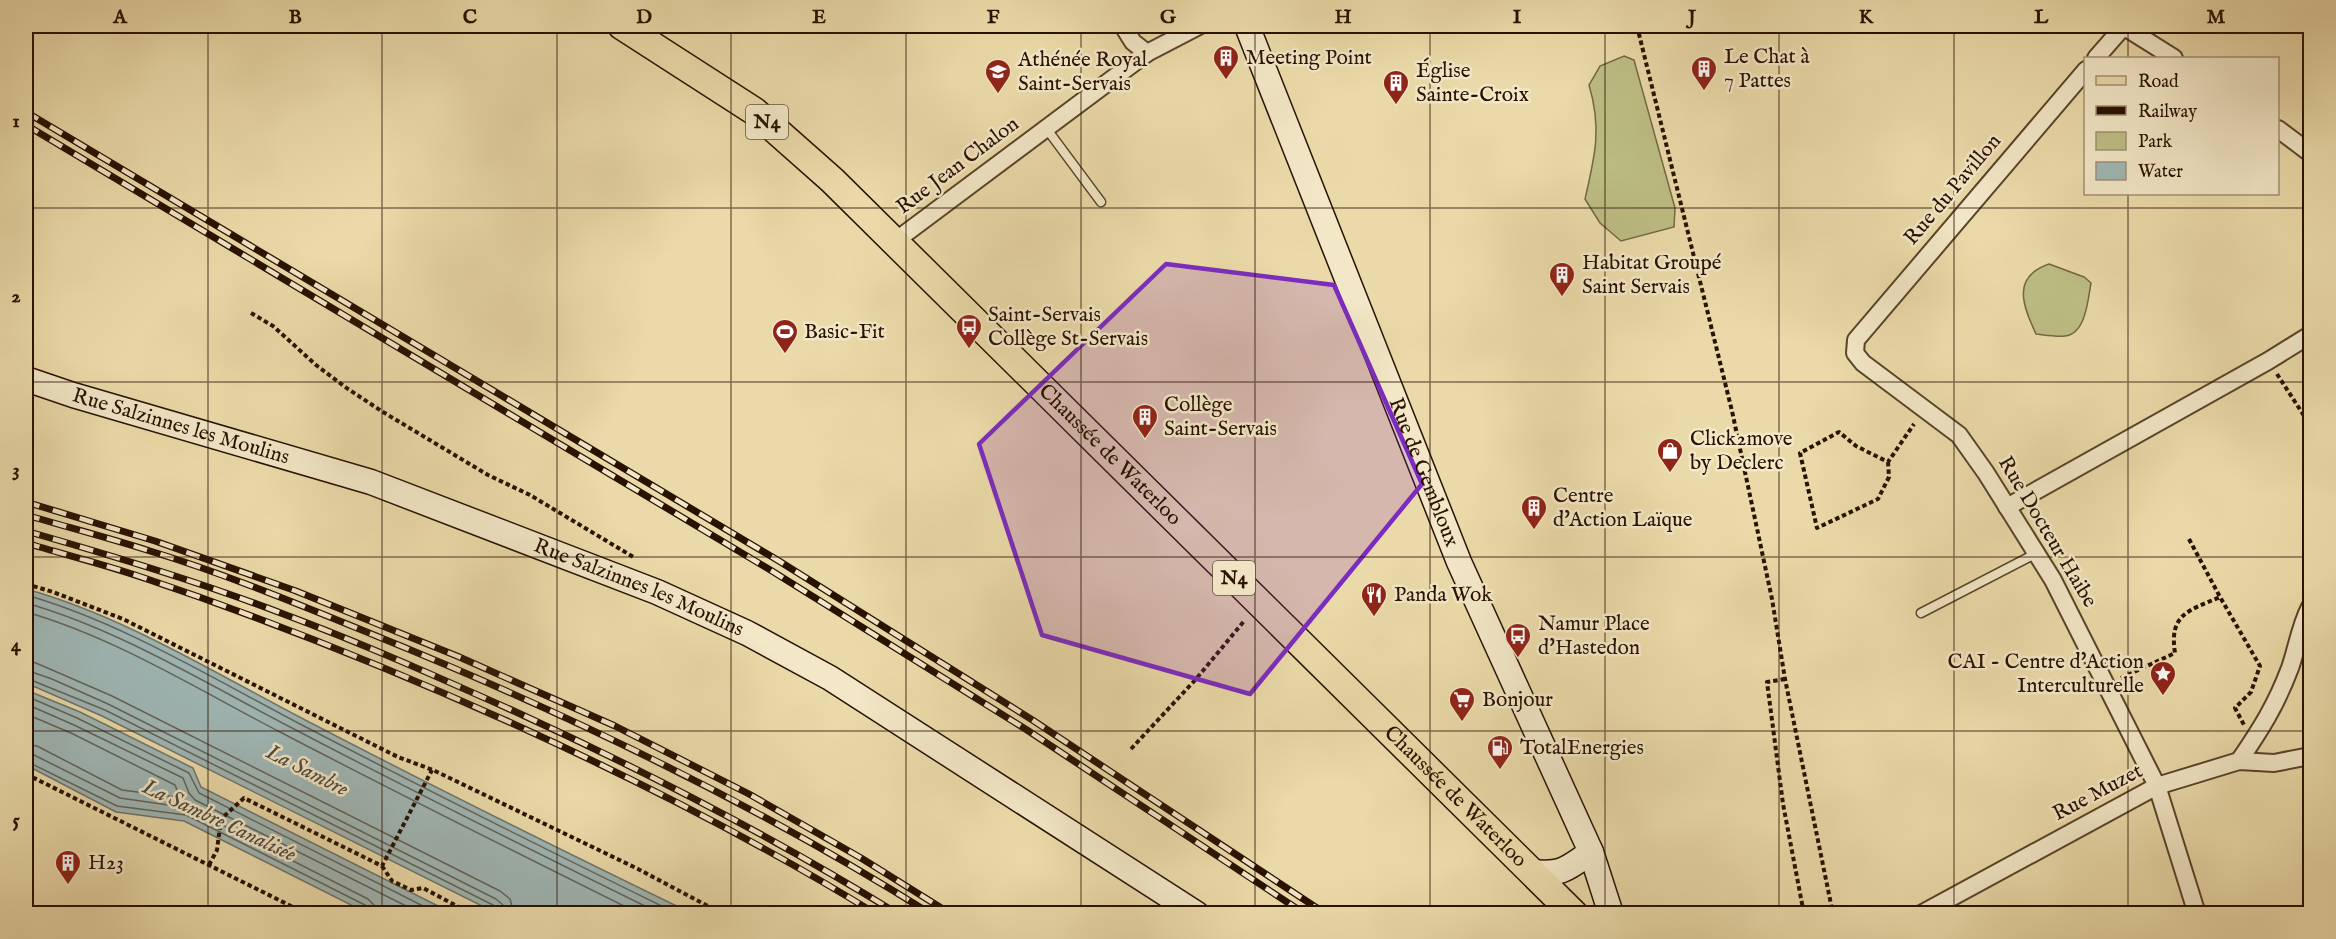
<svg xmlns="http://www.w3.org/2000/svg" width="2336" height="939" viewBox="0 0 2336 939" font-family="'IM FELL English',serif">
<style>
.green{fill:#bdbe84;stroke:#736842;stroke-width:1.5}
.water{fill:#9fb7b5;stroke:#70756d;stroke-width:1.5}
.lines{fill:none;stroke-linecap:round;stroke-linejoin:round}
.shore{stroke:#64645a;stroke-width:1.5}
.lane-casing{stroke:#5a432a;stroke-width:11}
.street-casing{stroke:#5a432a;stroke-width:20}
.secondary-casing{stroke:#291100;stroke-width:27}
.primary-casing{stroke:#291100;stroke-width:30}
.path{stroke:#291100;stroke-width:4;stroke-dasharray:4.5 3;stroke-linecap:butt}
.lane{stroke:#f2e7c7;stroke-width:8}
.street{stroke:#f2e7c7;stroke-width:16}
.secondary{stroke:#f2e7c7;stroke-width:24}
.primary{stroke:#ebdaa9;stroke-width:27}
.rail-casing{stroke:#291100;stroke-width:7}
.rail{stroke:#f2e7c7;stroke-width:4.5;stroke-dasharray:14;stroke-linecap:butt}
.marked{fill:#7b2cbf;fill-opacity:0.2;stroke:#7b2cbf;stroke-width:4.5;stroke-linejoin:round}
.grid{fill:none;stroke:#291100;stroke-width:1.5;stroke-opacity:0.55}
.labels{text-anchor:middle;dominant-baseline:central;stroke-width:5;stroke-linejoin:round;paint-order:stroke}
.shield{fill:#f2e7c7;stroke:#65513c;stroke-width:1.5}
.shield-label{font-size:20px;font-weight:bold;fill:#291100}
.poi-label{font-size:21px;fill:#291100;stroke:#f2e7c7;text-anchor:start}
.street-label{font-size:21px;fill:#291100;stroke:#f2e7c7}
.water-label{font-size:22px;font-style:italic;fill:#524b3f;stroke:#f2e7c7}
.neatline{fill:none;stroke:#291100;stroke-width:2}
.grid-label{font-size:20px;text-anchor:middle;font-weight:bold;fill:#291100}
</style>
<rect width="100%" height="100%" fill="#ebdaa9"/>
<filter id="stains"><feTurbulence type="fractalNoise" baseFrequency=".00333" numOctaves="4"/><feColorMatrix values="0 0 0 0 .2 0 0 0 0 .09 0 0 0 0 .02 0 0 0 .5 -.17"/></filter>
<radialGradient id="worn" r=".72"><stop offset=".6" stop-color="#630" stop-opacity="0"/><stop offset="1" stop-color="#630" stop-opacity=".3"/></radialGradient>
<g class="green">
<path d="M 1624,56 L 1634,60 L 1675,208 L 1674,227 L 1621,241 L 1600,223 L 1585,199 C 1595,156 1602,128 1589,85 L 1600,66 Z"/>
<path d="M 2049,264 L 2084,277 L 2091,283 C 2088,299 2086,334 2065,336 C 2056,337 2045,335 2036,334 C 2023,306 2011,277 2049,264 Z"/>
</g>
<g class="water">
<path d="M 26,589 C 124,616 218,675 309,722 C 436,788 563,851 691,913 L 496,913 L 102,716 L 26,683 Z"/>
<path d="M 26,690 L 80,712 L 193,768 L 201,787 L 452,913 L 367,913 L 184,821 L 116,812 L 26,765 Z"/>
</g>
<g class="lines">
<g class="shore">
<path d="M 26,595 C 121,622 212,678 300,724 C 425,789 551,852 678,914"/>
<path d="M 26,603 C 118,629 207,684 292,728 C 414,792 537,853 661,914"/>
<path d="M 26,612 C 114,637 199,690 280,732 C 399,794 519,854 640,914"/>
<path d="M 26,661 L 36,663 L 112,696 L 500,891 L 510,899 L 514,914"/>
<path d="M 26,670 L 52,679 L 108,704 L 496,899 L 503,905 L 505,914"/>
<path d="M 26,678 L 105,710 L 493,905 L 497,914"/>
<path d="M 26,696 L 77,718 L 189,773 L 199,793 L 439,914"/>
<path d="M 26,704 L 74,725 L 183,778 L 189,793 L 195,800 L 422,914"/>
<path d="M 26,714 L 71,733 L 175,785 L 179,795 L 176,797 L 122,790 L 37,746 L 26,744"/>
<path d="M 26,753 L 34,755 L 120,798 L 189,808 L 368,899 L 374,905 L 376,914"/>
<path d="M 26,761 L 117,806 L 186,815 L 365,905 L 368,914"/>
</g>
<defs>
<g id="lane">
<path d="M 1046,128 L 1101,202"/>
<path d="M 1921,613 L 2037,553"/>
</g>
<g id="street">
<path d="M 1123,26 L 1133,42 L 1147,53"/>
<path d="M 2123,26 L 2174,58"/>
<path d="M 2096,58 L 2124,26"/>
<path d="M 2086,70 L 1856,340 L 1855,353 L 1863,363 L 1959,435 L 1986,473 L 2053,580 L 2157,786 L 2197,914"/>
<path d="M 2278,129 L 2310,153"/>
<path d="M 894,242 L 1147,53 L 1199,26"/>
<path d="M 2007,507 L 2268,361 L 2310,335"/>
<path d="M 2239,761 C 2261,729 2276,705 2290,668 C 2297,648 2300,626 2310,607"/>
<path d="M 1921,914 L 2157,786 L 2239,761 L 2274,763 L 2310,756"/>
</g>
<g id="secondary">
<path id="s1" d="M 1247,26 L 1459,562 L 1591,852 L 1611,914"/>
<path id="s2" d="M 26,379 L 73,395 L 371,482 L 657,592 L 747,633 L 830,678 L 1197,914"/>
<path d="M 1532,872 C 1562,875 1567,869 1591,852"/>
</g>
<g id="primary">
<path id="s3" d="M 622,26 L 754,111 L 832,180 L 1574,914"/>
</g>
</defs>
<use href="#lane" class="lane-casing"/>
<use href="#street" class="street-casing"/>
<use href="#secondary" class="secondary-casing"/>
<use href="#primary" class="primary-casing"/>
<g class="path">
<path d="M 1637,26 L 1732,411 L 1772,599 L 1785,679 L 1833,914"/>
<path d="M 251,313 L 273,326 L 316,365 L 348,389 L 383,412 L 488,475 L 530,495 L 635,558"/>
<path d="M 2277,374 L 2310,425"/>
<path d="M 1888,462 L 1889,477 L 1878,499 L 1817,528 L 1800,453 L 1839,432 L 1856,446 L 1888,462 L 1914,424"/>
<path d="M 2189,539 L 2220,597"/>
<path d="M 26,584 L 53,592 L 123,619 L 398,757 L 433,770 L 638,869 L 723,914"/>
<path d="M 2121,678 L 2175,653 C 2169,614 2188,611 2220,597 L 2260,666 L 2251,692 L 2235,708 L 2244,725"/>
<path d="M 1785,679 L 1767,682 L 1783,804 L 1804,914"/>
<path d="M 1131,749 L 1196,679 L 1245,620"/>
<path d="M 26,774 L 307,914"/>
<path d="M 209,865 L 217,850 L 221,819 L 244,798 L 382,866 L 432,770"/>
<path d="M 382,866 L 392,881 L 411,890 L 423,888 L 472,914"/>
<path d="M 1811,910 L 1816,908 L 1817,914"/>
</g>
<use href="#lane" class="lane"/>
<use href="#street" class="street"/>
<use href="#secondary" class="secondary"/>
<use href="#primary" class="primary"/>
<defs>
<g id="rail">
<path d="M 26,112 L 779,561 L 1034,721 L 1326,914"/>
<path d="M 26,125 L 772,571 L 1027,730 L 1305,914"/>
<path d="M 26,502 L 155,541 L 296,591 L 457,656 L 615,726 L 749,794 L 861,858 L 951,914"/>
<path d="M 26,515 C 67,527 109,538 150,551 C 226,574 300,605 374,635 C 567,713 754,803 931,914"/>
<path d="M 26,531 C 113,556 200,582 286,615 C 364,644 440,678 516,712 C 647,772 775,838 898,914"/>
<path d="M 26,543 C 66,555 107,565 147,579 C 269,620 389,668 507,721 C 633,778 758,841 876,914"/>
</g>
</defs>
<use href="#rail" class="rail-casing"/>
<use href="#rail" class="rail"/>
</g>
<path class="marked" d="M 1166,264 L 1334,285 L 1422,484 L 1250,694 L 1042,635 L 979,444 Z"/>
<path class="grid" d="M 208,26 L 208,914M 382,26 L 382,914M 557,26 L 557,914M 731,26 L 731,914M 906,26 L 906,914M 1081,26 L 1081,914M 1255,26 L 1255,914M 1430,26 L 1430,914M 1605,26 L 1605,914M 1779,26 L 1779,914M 1954,26 L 1954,914M 2128,26 L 2128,58M 2128,194 L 2128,914M 26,208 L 2310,208M 26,382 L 2310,382M 26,557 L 2310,557M 26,731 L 2310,731"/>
<defs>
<symbol id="building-pin" viewBox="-11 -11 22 30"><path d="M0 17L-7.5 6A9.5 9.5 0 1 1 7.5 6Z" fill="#8f2418" stroke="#f2e7c7"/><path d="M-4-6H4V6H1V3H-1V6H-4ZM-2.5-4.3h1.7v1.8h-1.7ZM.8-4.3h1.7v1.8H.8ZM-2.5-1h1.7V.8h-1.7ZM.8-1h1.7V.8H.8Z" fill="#fff"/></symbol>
<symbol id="school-pin" viewBox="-11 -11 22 30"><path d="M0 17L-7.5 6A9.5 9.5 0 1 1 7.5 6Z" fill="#8f2418" stroke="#f2e7c7"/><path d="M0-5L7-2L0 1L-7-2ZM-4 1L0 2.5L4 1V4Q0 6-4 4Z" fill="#fff"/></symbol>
<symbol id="bus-pin" viewBox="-11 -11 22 30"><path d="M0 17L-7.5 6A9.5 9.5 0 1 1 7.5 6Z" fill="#8f2418" stroke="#f2e7c7"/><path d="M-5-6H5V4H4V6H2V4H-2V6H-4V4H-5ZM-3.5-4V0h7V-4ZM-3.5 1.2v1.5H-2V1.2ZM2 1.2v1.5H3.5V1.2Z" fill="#fff"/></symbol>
<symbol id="stadium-pin" viewBox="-11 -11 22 30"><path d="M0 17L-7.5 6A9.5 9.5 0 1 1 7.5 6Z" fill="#8f2418" stroke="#f2e7c7"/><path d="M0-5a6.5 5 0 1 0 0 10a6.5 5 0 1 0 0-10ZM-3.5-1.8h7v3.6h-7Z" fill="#fff"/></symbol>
<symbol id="shop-pin" viewBox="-11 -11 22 30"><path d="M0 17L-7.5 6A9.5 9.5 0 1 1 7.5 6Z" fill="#8f2418" stroke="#f2e7c7"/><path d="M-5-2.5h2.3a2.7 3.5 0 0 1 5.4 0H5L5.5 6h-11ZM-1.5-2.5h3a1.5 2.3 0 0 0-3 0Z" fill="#fff"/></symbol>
<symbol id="restaurant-pin" viewBox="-11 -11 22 30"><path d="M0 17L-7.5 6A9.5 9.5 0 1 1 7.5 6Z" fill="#8f2418" stroke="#f2e7c7"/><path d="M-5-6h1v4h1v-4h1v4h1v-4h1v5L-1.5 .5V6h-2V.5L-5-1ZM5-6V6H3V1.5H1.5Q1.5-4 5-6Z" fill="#fff"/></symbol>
<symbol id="sight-pin" viewBox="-11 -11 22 30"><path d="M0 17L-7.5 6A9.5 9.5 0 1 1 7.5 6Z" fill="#8f2418" stroke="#f2e7c7"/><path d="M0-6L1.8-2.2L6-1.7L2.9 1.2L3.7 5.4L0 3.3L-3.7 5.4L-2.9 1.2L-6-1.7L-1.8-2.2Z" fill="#fff"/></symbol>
<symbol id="supermarket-pin" viewBox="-11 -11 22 30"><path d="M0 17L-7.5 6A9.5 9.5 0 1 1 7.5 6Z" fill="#8f2418" stroke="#f2e7c7"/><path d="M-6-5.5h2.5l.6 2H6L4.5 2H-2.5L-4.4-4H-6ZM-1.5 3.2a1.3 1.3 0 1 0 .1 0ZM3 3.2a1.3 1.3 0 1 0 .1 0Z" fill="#fff"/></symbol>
<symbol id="fuel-pin" viewBox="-11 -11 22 30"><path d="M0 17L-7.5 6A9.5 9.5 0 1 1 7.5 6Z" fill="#8f2418" stroke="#f2e7c7"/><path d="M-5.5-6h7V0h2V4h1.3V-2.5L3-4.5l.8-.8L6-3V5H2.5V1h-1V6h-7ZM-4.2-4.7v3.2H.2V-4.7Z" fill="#fff"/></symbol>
</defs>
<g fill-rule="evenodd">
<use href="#building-pin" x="1211" y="43" width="30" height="40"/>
<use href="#building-pin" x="1689" y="54" width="30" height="40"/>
<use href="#school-pin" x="983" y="57" width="30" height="40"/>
<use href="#building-pin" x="1381" y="68" width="30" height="40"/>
<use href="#building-pin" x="1547" y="260" width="30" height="40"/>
<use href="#bus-pin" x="954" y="312" width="30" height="40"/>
<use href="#stadium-pin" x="770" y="317" width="30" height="40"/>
<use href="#building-pin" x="1130" y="402" width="30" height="40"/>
<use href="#shop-pin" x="1655" y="436" width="30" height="40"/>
<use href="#building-pin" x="1519" y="493" width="30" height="40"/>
<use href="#restaurant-pin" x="1359" y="580" width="30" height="40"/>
<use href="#bus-pin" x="1503" y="621" width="30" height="40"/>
<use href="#sight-pin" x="2148" y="659" width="30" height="40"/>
<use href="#supermarket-pin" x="1447" y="685" width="30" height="40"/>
<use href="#fuel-pin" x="1485" y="733" width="30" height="40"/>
<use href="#building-pin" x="53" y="848" width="30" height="40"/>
</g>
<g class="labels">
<g class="shield">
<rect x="746" y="105" width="42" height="34" rx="4.5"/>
<rect x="1213" y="561" width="42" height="34" rx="4.5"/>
</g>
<g class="shield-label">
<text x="767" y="122">N4</text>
<text x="1234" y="578">N4</text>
</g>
<g class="poi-label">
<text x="1724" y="57">Le Chat à<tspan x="1724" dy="24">7 Pattes</tspan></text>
<text x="1246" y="58">Meeting Point</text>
<text x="1018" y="60">Athénée Royal<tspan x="1018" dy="24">Saint-Servais</tspan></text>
<text x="1416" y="71">Église<tspan x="1416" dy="24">Sainte-Croix</tspan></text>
<text x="1582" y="263">Habitat Groupé<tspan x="1582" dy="24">Saint Servais</tspan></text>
<text x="988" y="315">Saint-Servais<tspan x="988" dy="24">Collège St-Servais</tspan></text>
<text x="804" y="332">Basic-Fit</text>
<text x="1164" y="405">Collège<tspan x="1164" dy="24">Saint-Servais</tspan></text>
<text x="1690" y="439">Click2move<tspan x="1690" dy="24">by Declerc</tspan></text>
<text x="1553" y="496">Centre<tspan x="1553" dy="24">d'Action Laïque</tspan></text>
<text x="1394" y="595">Panda Wok</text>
<text x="1538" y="624">Namur Place<tspan x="1538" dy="24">d'Hastedon</tspan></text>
<text x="2144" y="662" text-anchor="end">CAI - Centre d'Action<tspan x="2144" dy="24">Interculturelle</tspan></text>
<text x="1482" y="700">Bonjour</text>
<text x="1520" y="748">TotalEnergies</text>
<text x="88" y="863">H23</text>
</g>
<g class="street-label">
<text transform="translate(958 166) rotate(-37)">Rue Jean Chalon</text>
<text transform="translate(1953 190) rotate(-50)">Rue du Pavillon</text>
<text stroke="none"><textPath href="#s2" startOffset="162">Rue Salzinnes les Moulins</textPath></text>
<text stroke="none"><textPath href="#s3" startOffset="652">Chaussée de Waterloo</textPath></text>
<text stroke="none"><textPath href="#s1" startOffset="480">Rue de Gembloux</textPath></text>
<text transform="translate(2047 532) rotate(59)">Rue Docteur Haibe</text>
<text stroke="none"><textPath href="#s2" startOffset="648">Rue Salzinnes les Moulins</textPath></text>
<text transform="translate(2098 793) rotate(-28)">Rue Muzet</text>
<text stroke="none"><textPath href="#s3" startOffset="1138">Chaussée de Waterloo</textPath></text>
</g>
<g class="water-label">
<text transform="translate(307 771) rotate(27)">La Sambre</text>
<text transform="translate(219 821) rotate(25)">La Sambre Canalisée</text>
</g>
</g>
<rect width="2336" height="939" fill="none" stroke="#ebdaa9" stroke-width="66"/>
<rect x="2084" y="57" width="195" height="138" fill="#f2e7c7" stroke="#a29177" stroke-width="1.5"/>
<rect x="2096" y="76" width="30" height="9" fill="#ebdaa9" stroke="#a29177" stroke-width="1.5"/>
<text x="2138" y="87" font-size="18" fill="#291100">Road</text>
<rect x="2096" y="106" width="30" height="9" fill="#291100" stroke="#a29177" stroke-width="1.5"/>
<text x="2138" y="117" font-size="18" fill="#291100">Railway</text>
<rect x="2096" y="132" width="30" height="18" fill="#bdbe84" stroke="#a29177" stroke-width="1.5"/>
<text x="2138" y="147" font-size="18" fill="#291100">Park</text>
<rect x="2096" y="162" width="30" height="18" fill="#9fb7b5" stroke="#a29177" stroke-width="1.5"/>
<text x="2138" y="177" font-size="18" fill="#291100">Water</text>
<rect x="33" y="33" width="2270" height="873" class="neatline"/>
<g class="grid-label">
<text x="120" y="23">A</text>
<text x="295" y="23">B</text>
<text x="470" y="23">C</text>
<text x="644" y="23">D</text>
<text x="819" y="23">E</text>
<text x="993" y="23">F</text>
<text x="1168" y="23">G</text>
<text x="1343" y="23">H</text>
<text x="1517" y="23">I</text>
<text x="1692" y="23">J</text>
<text x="1866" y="23">K</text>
<text x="2041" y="23">L</text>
<text x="2216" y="23">M</text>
<text x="16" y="127">1</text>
<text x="16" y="302">2</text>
<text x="16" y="476">3</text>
<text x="16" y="651">4</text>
<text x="16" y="826">5</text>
</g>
<rect width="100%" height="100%" filter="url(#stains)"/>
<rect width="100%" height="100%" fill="url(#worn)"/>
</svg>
